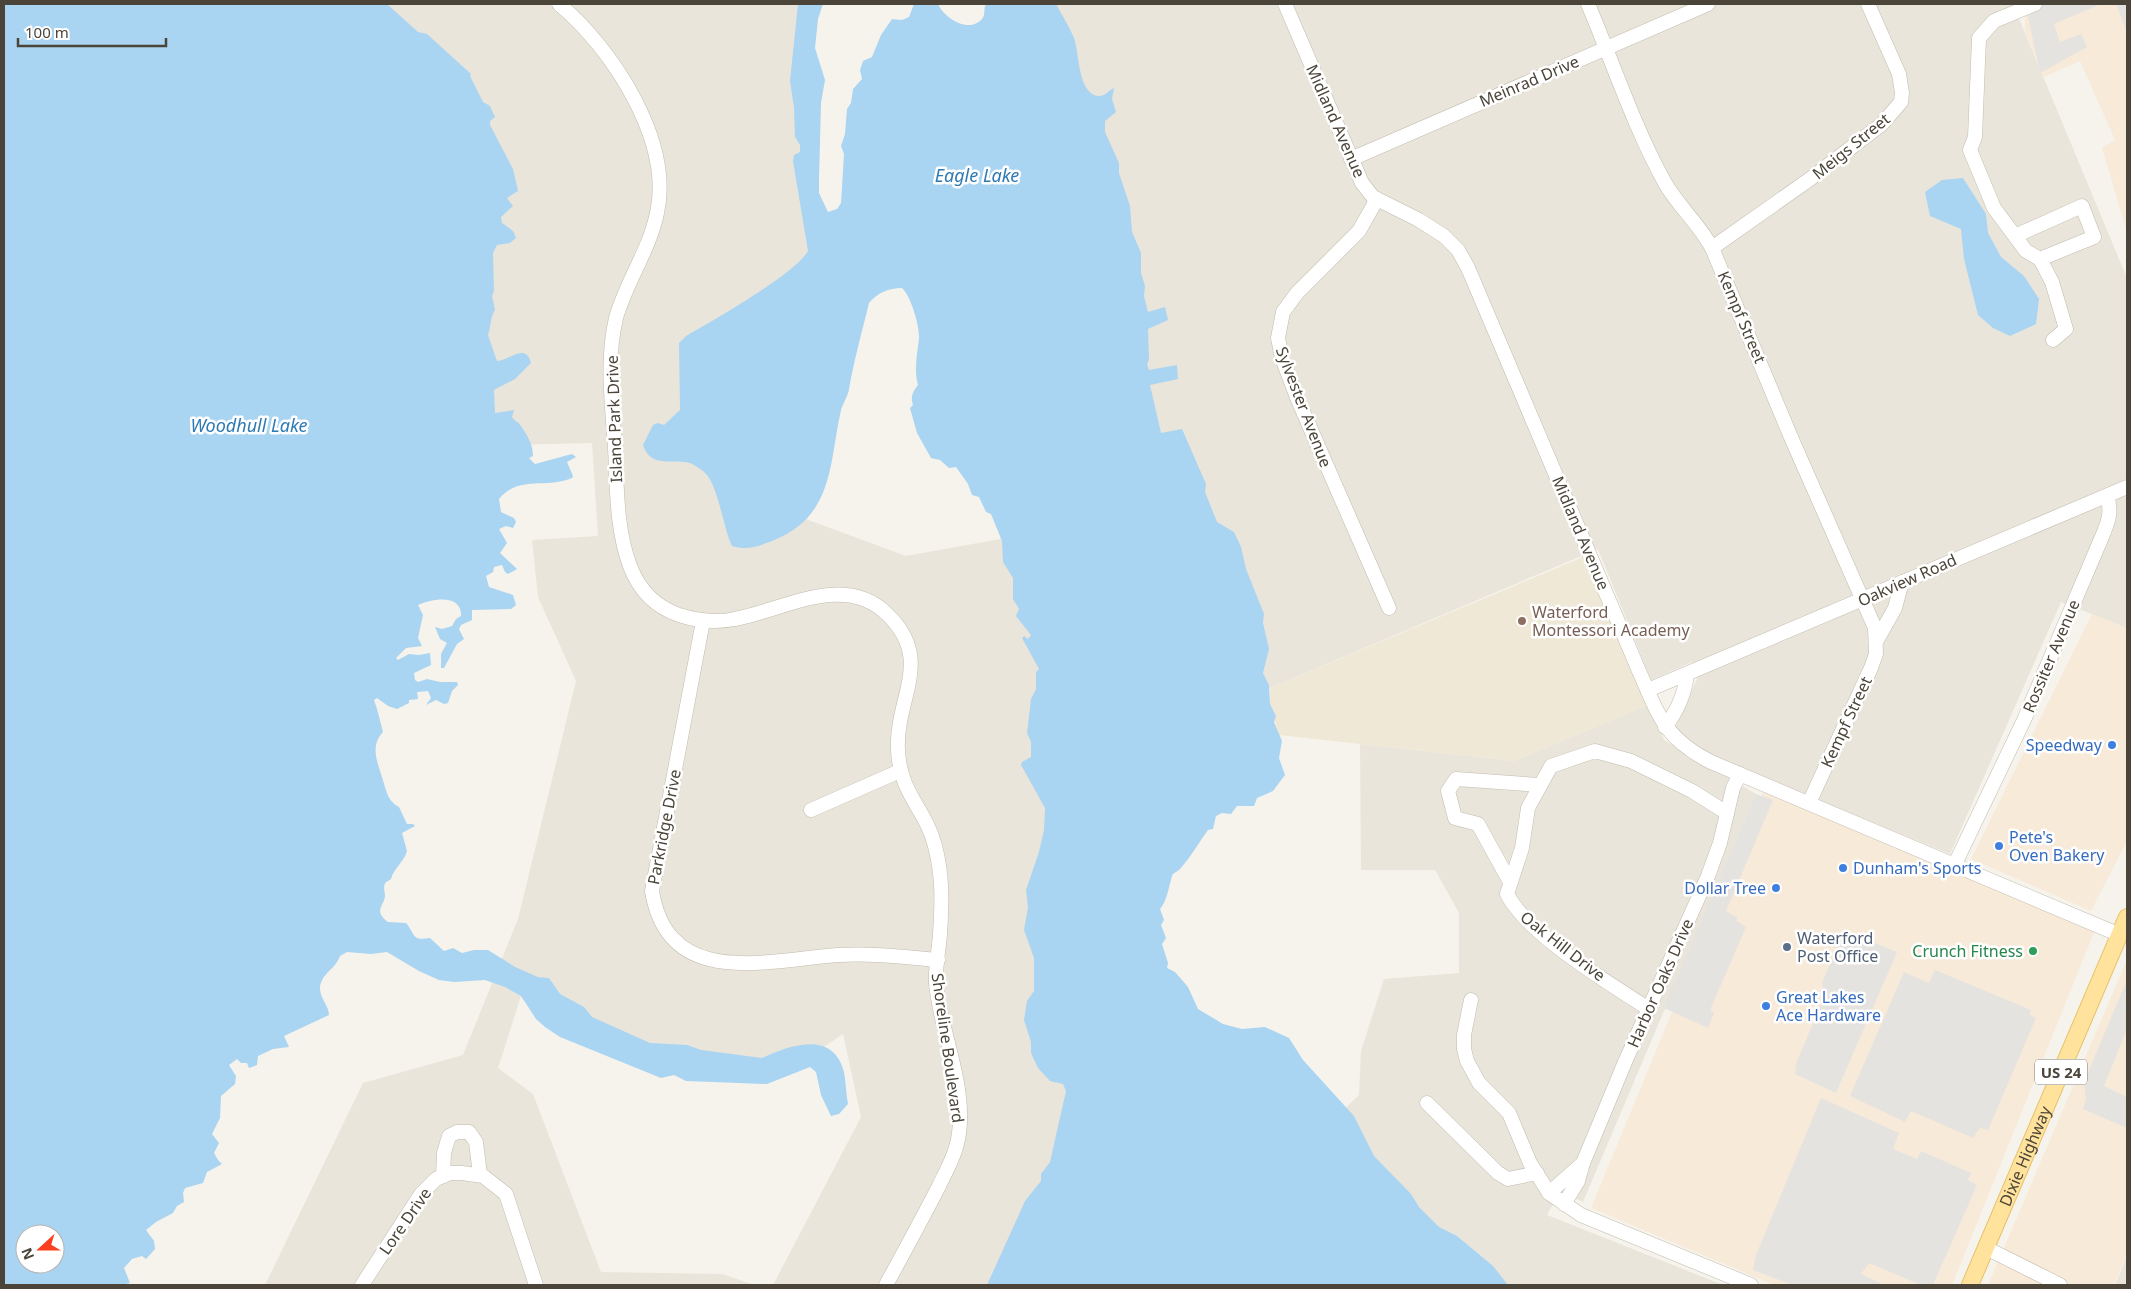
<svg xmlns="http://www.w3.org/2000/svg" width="2131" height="1289" viewBox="0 0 2131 1289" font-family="'Noto Sans',sans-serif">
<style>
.residential{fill:#eae5da}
.commercial{fill:#f7ead8}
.education{fill:#efe8d6}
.parking{fill:#e5e3e0}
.water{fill:#a9d4f2;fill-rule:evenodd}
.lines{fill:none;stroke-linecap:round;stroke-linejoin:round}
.minor-casing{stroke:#c2bbae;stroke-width:15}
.major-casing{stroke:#e6c16a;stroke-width:18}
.minor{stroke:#fff;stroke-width:14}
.major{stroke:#ffe39c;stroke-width:16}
.education-dot{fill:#8d6e63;stroke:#fff;stroke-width:2}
.shop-dot{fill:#3f7fe0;stroke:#fff;stroke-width:2}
.service-dot{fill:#5c6f8a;stroke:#fff;stroke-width:2}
.leisure-dot{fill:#2e9e5b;stroke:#fff;stroke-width:2}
.labels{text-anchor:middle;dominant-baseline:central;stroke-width:5;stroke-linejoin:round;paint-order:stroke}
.shield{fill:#fff;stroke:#817c74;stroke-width:1}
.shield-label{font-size:15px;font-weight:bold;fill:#4b4439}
.street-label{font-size:16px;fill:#4b4439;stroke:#fff}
.education-label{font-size:16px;fill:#785e54;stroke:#fff;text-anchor:start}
.shop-label{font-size:16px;fill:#366cbe;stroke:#fff;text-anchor:start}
.service-label{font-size:16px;fill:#4e5e75;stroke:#fff;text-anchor:start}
.leisure-label{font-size:16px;fill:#27864d;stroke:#fff;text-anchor:end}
.water-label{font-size:18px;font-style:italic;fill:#2e7ab2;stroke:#fff}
</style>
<rect width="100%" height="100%" fill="#f6f3ec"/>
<g class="residential">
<path d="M 139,4 L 811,4 L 816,243 L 776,508 L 906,556 L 1061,528 L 1035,4 L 2013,4 L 2127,278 L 2127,628 L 2061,602 L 1950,854 L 1702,752 L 1675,728 L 1698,677 L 1692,662 L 1651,680 L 1598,549 L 1270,688 L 1062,529 L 1102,1285 L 773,1285 L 861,1117 L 843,1034 L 812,1055 L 694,1072 L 521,996 L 498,1068 L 533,1094 L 601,1272 L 723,1274 L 754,1285 L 265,1285 L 363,1083 L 463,1055 L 518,919 L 576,681 L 538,597 L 532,540 L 598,536 L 592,443 L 389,448 Z"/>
<path d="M 1650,704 L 1664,740 L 1756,794 L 1583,1202 L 1560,1191 L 1547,1215 L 1723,1285 L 1466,1285 L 1315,1137 L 1359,1095 L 1361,1051 L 1384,979 L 1459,973 L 1459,913 L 1435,870 L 1361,870 L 1360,744 L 1514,761 Z"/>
<path d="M 2127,1256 L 2127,1285 L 2115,1285 Z"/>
</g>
<g class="commercial">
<path d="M 2043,4 L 2127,4 L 2127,232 L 2102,148 L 2115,140 L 2080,61 L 2044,77 L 2025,31 L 2025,12 Z"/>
<path d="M 2092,614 L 2127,628 L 2127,841 L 2091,911 L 1971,859 Z"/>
<path d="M 1763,792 L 2095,930 L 1952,1285 L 1774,1285 L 1591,1208 Z"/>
<path d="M 2127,960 L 2127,1254 L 2114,1285 L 1988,1285 Z"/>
</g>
<path class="education" d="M 1588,555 L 1650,704 L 1514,761 L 1279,735 L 1270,704 L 1270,688 Z"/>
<g class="parking">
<path d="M 2045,4 L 2101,4 L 2054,24 L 2060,42 L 2081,34 L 2087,47 L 2040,73 L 2027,12 Z"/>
<path d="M 2116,4 L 2127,4 L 2127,30 L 2126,30 Z"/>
<path d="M 1756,794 L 1773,800 L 1726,911 L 1738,918 L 1736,921 L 1746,927 L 1710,1010 L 1714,1013 L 1708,1028 L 1664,1008 Z"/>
<path d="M 1844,930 L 1897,952 L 1836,1093 L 1795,1074 L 1796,1064 L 1824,997 L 1822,983 Z"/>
<path d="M 1935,970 L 2031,1010 L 2030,1015 L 2036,1018 L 1988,1130 L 1980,1128 L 1973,1138 L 1911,1111 L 1905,1122 L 1850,1096 L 1904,972 L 1929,983 Z"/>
<path d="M 2127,980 L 2127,1029 L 2104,1086 L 2127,1097 L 2127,1128 L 2083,1109 L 2086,1099 L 2084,1082 Z"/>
<path d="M 1821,1098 L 1899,1133 L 1893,1149 L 1917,1159 L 1921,1151 L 1971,1173 L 1968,1180 L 1977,1185 L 1933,1285 L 1921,1285 L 1869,1263 L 1861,1274 L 1884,1285 L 1793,1285 L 1753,1270 L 1756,1255 Z"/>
</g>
<g class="water">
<path d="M 4,4 L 387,4 L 418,32 L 427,34 L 471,74 L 470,76 L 483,102 L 490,106 L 493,113 L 495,117 L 490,121 L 490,125 L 513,169 L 518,191 L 507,198 L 513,206 L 501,217 L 502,223 L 513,231 L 516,238 L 510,243 L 497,245 L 493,253 L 494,291 L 492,296 L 495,310 C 490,318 491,326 488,335 L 497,361 C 509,361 526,342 531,363 L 515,379 L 494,390 L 495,413 L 514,410 L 512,417 C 515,422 518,421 521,426 C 527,435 533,444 533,456 L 529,458 L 535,464 L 572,454 L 576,457 L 567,462 L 573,476 L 572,478 C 547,489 518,475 499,499 L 501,512 L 514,518 L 516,522 L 513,528 L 506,526 L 499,529 L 507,543 L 500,553 L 517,569 L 508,574 L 505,572 L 502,565 L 494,567 L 493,572 L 486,576 L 489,587 L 513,595 L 516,605 L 511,609 L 472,610 L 472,620 L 461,625 L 459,629 L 464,639 L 457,644 L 444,668 L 441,668 L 441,654 L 447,643 L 440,639 L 435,627 L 442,629 L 452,626 L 456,619 L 461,616 C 462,593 431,599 418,605 L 423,615 L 418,638 L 422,646 L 406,648 L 396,658 L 398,660 L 409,654 L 419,655 L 430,653 L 431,665 L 414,673 L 415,680 L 418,682 L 427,679 L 440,682 L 457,682 L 458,685 L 452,691 L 448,703 L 444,704 L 436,700 L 426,705 L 431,698 L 428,691 L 417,692 L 418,699 L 409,700 L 409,703 L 397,709 L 388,706 L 377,698 L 374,700 C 378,711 380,721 383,732 C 370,746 377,761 382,777 C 386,789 387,801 399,807 L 407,824 L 413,824 L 415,826 L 402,833 L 407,851 C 404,862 394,868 391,879 L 385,883 C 383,889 385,891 385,896 C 384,906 373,911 388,922 L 406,923 C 416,935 411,941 430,938 L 444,951 L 453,948 L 462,953 L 474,950 L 488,950 L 515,967 L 538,977 L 549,978 L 560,994 L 584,1007 L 592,1017 L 650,1043 L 687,1045 L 701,1050 L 762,1058 C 791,1045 833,1030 844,1072 C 846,1083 846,1094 848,1104 L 839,1114 L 831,1116 L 821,1095 L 816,1072 L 810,1067 L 767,1084 L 686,1081 L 674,1075 L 661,1078 L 560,1037 L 545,1027 L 536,1019 L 521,996 L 505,987 L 485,980 L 454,982 L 439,980 L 419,971 L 387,952 L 371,954 L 347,952 L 340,956 C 336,969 320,974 320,989 C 320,998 329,1006 329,1015 L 284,1036 L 289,1047 L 273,1049 L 258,1056 L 257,1065 L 249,1068 L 247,1063 L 241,1063 L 237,1059 L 229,1065 L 236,1076 L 235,1084 L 221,1096 L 220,1118 L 212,1134 L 219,1143 L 214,1153 L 218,1160 L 222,1164 L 207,1172 L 203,1183 L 185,1188 L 183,1193 L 184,1202 L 177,1206 L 173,1213 L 156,1222 L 146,1230 L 154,1241 L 155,1249 L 146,1259 L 142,1256 L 132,1259 L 124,1268 L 130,1283 L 122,1285 L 4,1285 ZM 25,1234 L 55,1234 L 55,1264 L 25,1264 Z"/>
<path d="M 798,4 L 823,4 L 818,19 L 815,48 L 825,80 L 821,103 L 819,179 L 819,193 L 828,212 L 837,209 L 841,203 L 844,154 L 841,146 L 845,134 L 847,109 L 851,103 L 853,89 L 862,79 L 860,70 L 863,61 L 872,57 L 881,35 L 892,19 L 902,20 L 909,17 L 914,4 L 938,4 C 944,18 969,34 982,19 C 986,14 983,9 986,4 L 1056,4 C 1062,15 1069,26 1074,38 C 1079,52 1078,88 1094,95 C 1104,99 1107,91 1114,88 L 1112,99 L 1116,112 L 1105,121 L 1105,132 L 1119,163 L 1119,173 L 1130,206 L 1132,232 L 1141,253 L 1141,273 L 1145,286 L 1144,296 L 1148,312 L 1165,307 L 1168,320 L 1148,329 L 1149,359 L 1147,365 L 1149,370 L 1177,365 L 1178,379 L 1150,385 L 1161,433 L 1182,429 L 1206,484 L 1205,492 L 1217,522 L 1234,532 L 1241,547 L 1246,569 L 1264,614 L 1263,623 L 1269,649 L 1263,673 L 1269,685 L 1270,704 L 1276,716 L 1274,722 L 1282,741 L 1279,758 L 1285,775 L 1273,791 L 1257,798 L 1254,806 L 1237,806 L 1231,814 L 1222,813 L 1216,816 L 1213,829 L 1208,830 C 1199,842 1191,857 1180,869 C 1177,872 1173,873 1172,876 C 1169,886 1167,901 1160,909 L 1164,920 L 1161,925 L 1166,938 L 1162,944 L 1168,963 L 1167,968 L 1175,972 L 1188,987 L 1198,1009 L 1223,1024 L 1242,1029 L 1265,1027 L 1289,1038 L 1303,1060 L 1354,1116 L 1374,1156 L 1411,1194 L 1419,1207 L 1439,1227 L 1457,1236 L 1493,1266 L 1508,1285 L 987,1285 L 1025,1201 L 1041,1181 L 1041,1174 L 1050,1162 L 1066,1091 L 1063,1084 L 1050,1081 L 1038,1068 L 1031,1053 L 1031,1042 L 1024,1020 L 1027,1001 L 1034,991 L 1034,958 L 1024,930 L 1028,907 L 1026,890 L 1039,852 L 1044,830 L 1045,808 L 1021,765 L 1022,762 L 1031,757 L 1031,742 L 1027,733 L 1031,699 L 1036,689 L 1036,672 L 1039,669 L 1022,638 L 1024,636 L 1028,639 L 1031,635 L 1016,616 L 1019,609 L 1013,599 L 1013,578 L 1003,562 L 1002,541 L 991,514 L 986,512 L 979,497 L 972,495 L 968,484 L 956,467 L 949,468 L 940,460 L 931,458 L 917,433 L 910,408 L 913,405 C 910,397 913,391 918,385 C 914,371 917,354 919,339 C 920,327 911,296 902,288 C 889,288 877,293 869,303 C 862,332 854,360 849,389 C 848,396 843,403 841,410 C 829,464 834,517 772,541 C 758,546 747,551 732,546 C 723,528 718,482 703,471 C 699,469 694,464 690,463 C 672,458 651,469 643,445 L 653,425 L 658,423 L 664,425 L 680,410 L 679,343 L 686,336 C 711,322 795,274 808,251 L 793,161 L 794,155 L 800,152 L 800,145 L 795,137 L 794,108 L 790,81 Z"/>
<path d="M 1963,178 L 1986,214 L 1988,233 L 2001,257 L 2024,276 L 2039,299 L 2036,324 L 2010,336 L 1993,328 L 1978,315 L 1964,259 L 1961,229 L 1930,216 L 1925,192 L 1942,180 Z"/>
</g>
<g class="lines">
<defs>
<g id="minor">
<path d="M 559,4 C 612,48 673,141 657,213 C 649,251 626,282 616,318 C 606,360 612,404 615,447 C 617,485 616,529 630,566 C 639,590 656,607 679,615 C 698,621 716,623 735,619 C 784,610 844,572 887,614 C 935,660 895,698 898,750 C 900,795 926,809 935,846 C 943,876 942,904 940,934 C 939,950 935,967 936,983 C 940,1031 966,1084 959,1133 C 957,1152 947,1169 939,1186 C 922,1219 904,1252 886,1285"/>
<path d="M 1285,4 L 1362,183 L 1373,197 L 1419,220 L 1444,236 L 1458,250 L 1468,268 L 1639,671 C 1659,716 1664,738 1711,762 L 2120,935"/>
<path d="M 1588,4 C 1613,63 1634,127 1665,183 C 1678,206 1699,224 1712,248 L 1790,435 L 1875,628 L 1876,654 L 1871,668 L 1809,803"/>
<path d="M 2035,4 L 1994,21 L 1979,38 L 1975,137 L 1970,150 L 1994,208 L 2026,251 L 2040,259 L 2052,282 L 2066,329 L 2053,340"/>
<path d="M 1351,159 L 1708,4"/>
<path d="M 1377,199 L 1359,231 L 1297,293 L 1283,312 L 1278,338 L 1282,358 L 1298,400 L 1389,608"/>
<path d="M 2015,236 L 2082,206 L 2094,237 L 2040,259"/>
<path d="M 1712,248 L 1810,179 L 1882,124 L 1901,102 L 1902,93 L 1899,74 L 1868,4"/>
<path d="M 703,621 L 652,891 C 668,990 768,960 838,955 C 872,953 905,957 938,960"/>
<path d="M 1877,640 L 1895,608 L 1902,582"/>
<path d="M 1648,690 L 2127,487"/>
<path d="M 1665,727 C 1678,710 1685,694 1687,674"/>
<path d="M 811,810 L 900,771"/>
<path d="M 1954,866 L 2024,720 L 2101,539 C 2107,525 2113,512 2107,496"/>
<path d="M 1510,882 L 1478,824 L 1455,818 L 1448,791 L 1456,779 L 1539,785"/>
<path d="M 1471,1000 L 1464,1035 L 1464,1049 L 1467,1061 L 1479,1083 L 1509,1113 L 1530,1163 L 1549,1193 L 1581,1215 L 1751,1285"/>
<path d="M 1649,1009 C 1610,984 1527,934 1507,894 L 1522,848 L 1528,808 L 1551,766 L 1595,751 L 1631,761 L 1692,791 L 1727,813"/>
<path d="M 1427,1103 L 1498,1173 L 1508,1179 L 1537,1173"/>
<path d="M 443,1176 L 444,1153 L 449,1136 L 457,1132 L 469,1132 L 476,1142 L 480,1175"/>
<path d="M 1549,1193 L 1583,1163"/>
<path d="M 1564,1204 L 1578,1181 L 1583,1163 L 1625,1062 L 1708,876 L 1720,843 L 1733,788 L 1740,774"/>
<path d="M 1986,1248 L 2060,1285"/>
<path d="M 362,1285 L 421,1194 L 436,1179 L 450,1173 L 462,1173 L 483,1176 L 506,1194 L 536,1285"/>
</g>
<g id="major">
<path id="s1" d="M 1970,1285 L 2127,917"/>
</g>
</defs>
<use href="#minor" class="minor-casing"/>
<use href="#major" class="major-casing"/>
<use href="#minor" class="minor"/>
<use href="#major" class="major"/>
</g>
<circle class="education-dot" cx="1522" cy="621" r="5"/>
<g class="shop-dot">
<circle cx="2112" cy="745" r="5"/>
<circle cx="1999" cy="846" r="5"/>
<circle cx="1843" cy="868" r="5"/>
<circle cx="1776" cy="888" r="5"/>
<circle cx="1766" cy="1006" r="5"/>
</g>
<circle class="service-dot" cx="1787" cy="947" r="5"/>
<circle class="leisure-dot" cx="2033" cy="951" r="5"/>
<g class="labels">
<rect class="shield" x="2035" y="1059.5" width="52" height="25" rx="4"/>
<g class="shield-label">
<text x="2061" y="1072">US 24</text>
</g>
<g class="street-label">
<text transform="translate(1529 81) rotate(-23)">Meinrad Drive</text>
<text transform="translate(1336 121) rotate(66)">Midland Avenue</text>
<text transform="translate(1851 146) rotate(-39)">Meigs Street</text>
<text transform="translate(1742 317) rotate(67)">Kempf Street</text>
<text transform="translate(1304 407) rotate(69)">Sylvester Avenue</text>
<text transform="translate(614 419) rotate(-92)">Island Park Drive</text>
<text transform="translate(1581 533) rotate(67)">Midland Avenue</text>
<text transform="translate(1907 580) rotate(-24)">Oakview Road</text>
<text transform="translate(2051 656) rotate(-67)">Rossiter Avenue</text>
<text transform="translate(1846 722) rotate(-65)">Kempf Street</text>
<text transform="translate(664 827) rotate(-79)">Parkridge Drive</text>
<text transform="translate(1563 946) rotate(38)">Oak Hill Drive</text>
<text transform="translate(1660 983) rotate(-66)">Harbor Oaks Drive</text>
<text transform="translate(948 1048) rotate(82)">Shoreline Boulevard</text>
<text stroke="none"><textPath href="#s1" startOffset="140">Dixie Highway</textPath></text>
<text transform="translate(405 1221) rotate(-55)">Lore Drive</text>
</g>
<g class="education-label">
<text x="1532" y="612">Waterford<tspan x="1532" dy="18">Montessori Academy</tspan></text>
</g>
<g class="shop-label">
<text x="2102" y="745" text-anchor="end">Speedway</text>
<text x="2009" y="837">Pete's<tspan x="2009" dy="18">Oven Bakery</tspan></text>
<text x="1853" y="868">Dunham's Sports</text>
<text x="1766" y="888" text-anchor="end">Dollar Tree</text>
<text x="1776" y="997">Great Lakes<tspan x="1776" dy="18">Ace Hardware</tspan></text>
</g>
<g class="service-label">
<text x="1797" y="938">Waterford<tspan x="1797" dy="18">Post Office</tspan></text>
</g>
<g class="leisure-label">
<text x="2023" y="951">Crunch Fitness</text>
</g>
<g class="water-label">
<text x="977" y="175">Eagle Lake</text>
<text x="249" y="425">Woodhull Lake</text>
</g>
</g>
<rect width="2131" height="1289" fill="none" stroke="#4b4439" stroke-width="10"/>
<g transform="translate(40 1249) rotate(249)"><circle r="24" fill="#ffffff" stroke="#b7b4b0"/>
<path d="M0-4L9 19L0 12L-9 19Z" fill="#fc3f1d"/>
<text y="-8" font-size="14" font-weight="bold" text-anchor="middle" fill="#4b4439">N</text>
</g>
<path d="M18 38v8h148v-8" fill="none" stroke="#4b4439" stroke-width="2.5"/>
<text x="25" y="38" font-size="15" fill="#4b4439" stroke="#ffffff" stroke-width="4" paint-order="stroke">100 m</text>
</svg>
